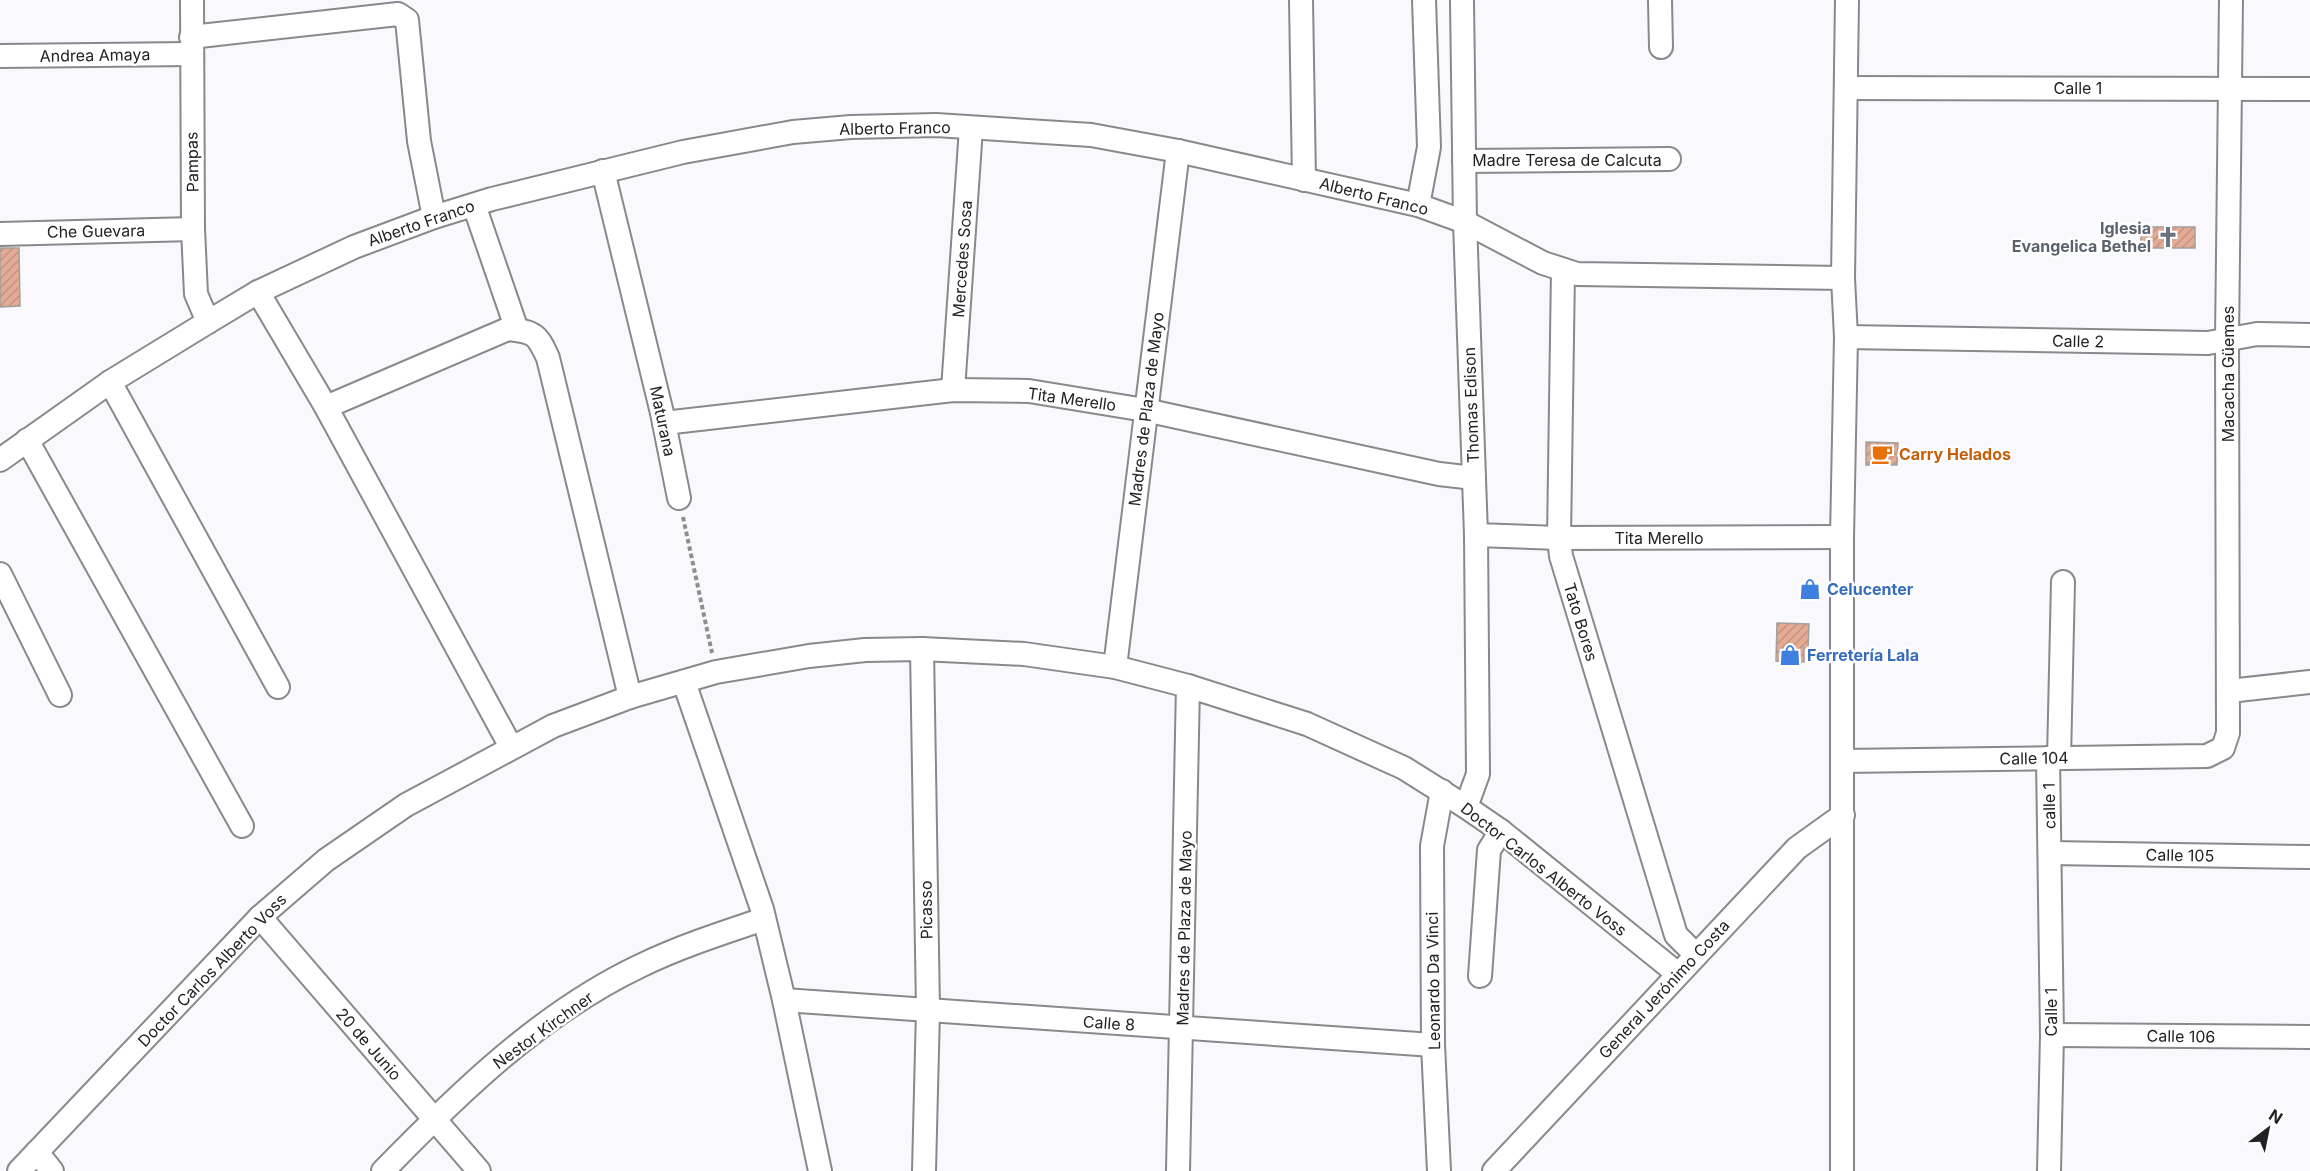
<svg xmlns="http://www.w3.org/2000/svg" width="2310" height="1171" viewBox="0 0 2310 1171" font-family="Inter,sans-serif">
<style>
.building{fill:url(#building-hatch);stroke:#a39e9c;stroke-width:1.5}
.lines{fill:none;stroke-linecap:round;stroke-linejoin:round}
.minor-casing{stroke:#89898d;stroke-width:26}
.path{stroke:#8e8e92;stroke-width:4;stroke-dasharray:4.5 3;stroke-linecap:butt}
.minor{stroke:#fff;stroke-width:22}
.labels{text-anchor:middle;dominant-baseline:central;stroke-width:5;stroke-linejoin:round;paint-order:stroke}
.street-label{font-size:16px;fill:#222224;stroke:#fff}
.worship-label{font-size:16px;font-weight:bold;fill:#5b616d;stroke:#fff;text-anchor:end}
.food-label{font-size:16px;font-weight:bold;fill:#c56008;stroke:#fff;text-anchor:start}
.shop-label{font-size:16px;font-weight:bold;fill:#366cbe;stroke:#fff;text-anchor:start}
</style>
<defs>
<pattern id="building-hatch" width="6" height="6" patternUnits="userSpaceOnUse" patternTransform="scale(1.5)"><rect width="6" height="6" fill="#e4ab94"/><path d="M-1 1l2-2M0 6l6-6M5 7l2-2" fill="none" stroke="#c3937f"/></pattern>
</defs>
<rect width="100%" height="100%" fill="#f8f8fd"/>
<g class="building">
<rect x="2141" y="227" width="54" height="21"/>
<path d="M 0,248 L 19,248 L 20,306 L 0,307 Z"/>
<path d="M 1866,442 L 1898,443 L 1897,465 L 1866,465 Z"/>
<path d="M 1777,623 L 1809,624 L 1808,648 L 1804,648 L 1804,662 L 1776,661 Z"/>
</g>
<g class="lines">
<defs>
<g id="minor">
<path d="M 192,0 L 193,229 L 196,294 L 208,322"/>
<path d="M 1301,0 L 1304,180"/>
<path d="M 1462,0 L 1465,222 L 1476,535 L 1478,774 L 1466,807"/>
<path d="M 1660,0 L 1661,47"/>
<path d="M 191,37 L 398,14 L 407,20 L 419,141 L 434,217"/>
<path d="M 0,56 L 191,54"/>
<path d="M 1846,88 L 2310,89"/>
<path d="M 1464,161 L 1669,159"/>
<path d="M 603,171 L 662,413 L 679,498"/>
<path d="M 474,205 L 517,330"/>
<path d="M 1418,205 L 1429,147 L 1424,0"/>
<path d="M 0,234 L 193,229"/>
<path d="M 1563,270 L 1559,538 L 1561,556 L 1676,935 L 1696,955"/>
<path d="M 258,292 L 326,407 L 511,747"/>
<path d="M 1846,337 L 2208,343 L 2257,334 L 2310,335"/>
<path d="M 110,382 L 278,687"/>
<path d="M 953,390 L 971,128"/>
<path d="M 326,407 L 508,329 C 535,332 537,334 548,358 L 630,697"/>
<path d="M 664,423 L 953,390 L 1029,391 L 1145,410 L 1439,474 L 1474,478"/>
<path d="M 27,440 L 242,826"/>
<path d="M 0,460 L 110,382 L 208,322 L 258,292 L 354,247 L 434,217 L 492,199 L 683,152 L 793,132 L 851,127 L 936,125 L 1091,135 L 1178,151 L 1418,205 L 1465,222 L 1543,263 L 1577,274 L 1843,278"/>
<path d="M 1476,535 L 1559,538 L 1842,537"/>
<path d="M 0,574 L 60,695"/>
<path d="M 922,649 L 928,1010 L 924,1171"/>
<path d="M 1115,667 L 1178,151"/>
<path d="M 684,682 L 762,909 L 784,1000 L 820,1171"/>
<path d="M 2229,691 L 2310,682"/>
<path d="M 2048,758 L 2052,1035 L 2049,1171"/>
<path d="M 2059,758 L 2063,582"/>
<path d="M 1843,761 L 2207,756 L 2223,748 L 2228,733 L 2227,339 L 2231,0"/>
<path d="M 2050,853 L 2310,857"/>
<path d="M 260,917 L 479,1171"/>
<path d="M 1480,976 L 1489,850 L 1501,831"/>
<path d="M 784,1000 L 1433,1045"/>
<path d="M 2052,1035 L 2310,1037"/>
<path d="M 37,1152 L 52,1171"/>
<path d="M 19,1171 L 260,917 L 326,860 L 406,805 L 553,726 L 630,697 L 716,672 L 809,656 L 865,650 L 922,649 L 1024,654 L 1115,667 L 1188,686 L 1307,724 L 1404,768 L 1466,807 L 1501,831 L 1678,974"/>
<path d="M 383,1171 C 459,1093 541,1013 640,966 C 679,947 722,933 764,919"/>
<path d="M 1178,1171 L 1188,686"/>
<path d="M 1439,1171 L 1433,1045 L 1432,846 L 1442,791"/>
<path d="M 1494,1171 L 1797,848 L 1843,815"/>
<path d="M 1842,1171 L 1842,537 L 1846,337 L 1843,278 L 1847,0"/>
</g>
</defs>
<use href="#minor" class="minor-casing"/>
<path class="path" d="M 683,517 L 712,653"/>
<use href="#minor" class="minor"/>
</g>
<defs>
<symbol id="church-bare" viewBox="-9 -9 18 18"><path d="M-1.2-6h2.4v3.5h3.3v2.4h-3.3V6h-2.4V-.1h-3.3v-2.4h3.3Z" fill="#6b7280" stroke="#fff" stroke-width="2.5" paint-order="stroke"/></symbol>
<symbol id="cafe-bare" viewBox="-9 -9 18 18"><path d="M-5.5-4.5H6V0H3Q3 3.5 0 3.5H-2.5Q-5.5 3.5-5.5 0ZM3-3.2v2h1.7v-2ZM-6 4.5H4V6H-6Z" fill="#e8710a" stroke="#fff" stroke-width="2.5" paint-order="stroke"/></symbol>
<symbol id="shop-bare" viewBox="-9 -9 18 18"><path d="M-5-2.5h2.3a2.7 3.5 0 0 1 5.4 0H5L5.5 6h-11ZM-1.5-2.5h3a1.5 2.3 0 0 0-3 0Z" fill="#3f7fe0" stroke="#fff" stroke-width="2.5" paint-order="stroke"/></symbol>
</defs>
<g fill-rule="evenodd">
<use href="#church-bare" x="2153" y="222" width="30" height="30"/>
<use href="#cafe-bare" x="1867" y="439" width="30" height="30"/>
<use href="#shop-bare" x="1795" y="574" width="30" height="30"/>
<use href="#shop-bare" x="1775" y="640" width="30" height="30"/>
</g>
<g class="labels">
<g class="street-label">
<text transform="translate(95 55) rotate(-1)">Andrea Amaya</text>
<text x="2078" y="88">Calle 1</text>
<text transform="translate(895 128) rotate(-1)">Alberto Franco</text>
<text x="1567" y="160">Madre Teresa de Calcuta</text>
<text transform="translate(192 162) rotate(-91)">Pampas</text>
<text transform="translate(1374 196) rotate(14)">Alberto Franco</text>
<text transform="translate(421 223) rotate(-19)">Alberto Franco</text>
<text transform="translate(96 231) rotate(-1)">Che Guevara</text>
<text transform="translate(962 259) rotate(-86)">Mercedes Sosa</text>
<text transform="translate(2078 341) rotate(1)">Calle 2</text>
<text transform="translate(2228 374) rotate(-90)">Macacha Güemes</text>
<text transform="translate(1072 399) rotate(8)">Tita Merello</text>
<text transform="translate(1471 405) rotate(-92)">Thomas Edison</text>
<text transform="translate(1146 409) rotate(-83)">Madres de Plaza de Mayo</text>
<text transform="translate(663 421) rotate(78)">Maturana</text>
<text x="1659" y="538">Tita Merello</text>
<text transform="translate(1581 622) rotate(73)">Tato Bores</text>
<text transform="translate(2034 758) rotate(-1)">Calle 104</text>
<text transform="translate(2049 806) rotate(-91)">calle 1</text>
<text transform="translate(2180 855) rotate(1)">Calle 105</text>
<text transform="translate(1544 869) rotate(38)">Doctor Carlos Alberto Voss</text>
<text transform="translate(926 910) rotate(-91)">Picasso</text>
<text transform="translate(1184 928) rotate(-89)">Madres de Plaza de Mayo</text>
<text transform="translate(212 970) rotate(-46)">Doctor Carlos Alberto Voss</text>
<text transform="translate(1433 981) rotate(-91)">Leonardo Da Vinci</text>
<text transform="translate(1664 989) rotate(-47)">General Jerónimo Costa</text>
<text transform="translate(2051 1012) rotate(-90)">Calle 1</text>
<text transform="translate(1109 1023) rotate(4)">Calle 8</text>
<text transform="translate(543 1030) rotate(-36)">Nestor Kirchner</text>
<text transform="translate(2181 1036) rotate(1)">Calle 106</text>
<text transform="translate(369 1044) rotate(49)">20 de Junio</text>
</g>
<g class="worship-label">
<text x="2151" y="228">Iglesia<tspan x="2151" dy="18">Evangelica Bethel</tspan></text>
</g>
<g class="food-label">
<text x="1899" y="454">Carry Helados</text>
</g>
<g class="shop-label">
<text x="1827" y="589">Celucenter</text>
<text x="1807" y="655">Ferretería Lala</text>
</g>
</g>
<g transform="translate(2268 1129) rotate(32)" stroke="#ffffff" stroke-width="4.5" paint-order="stroke">
<path d="M0-4.5L10 22L0 15L-10 22Z" fill="#222224"/>
<text y="-9" font-size="16" font-weight="bold" text-anchor="middle" fill="#222224">N</text>
</g>
</svg>
